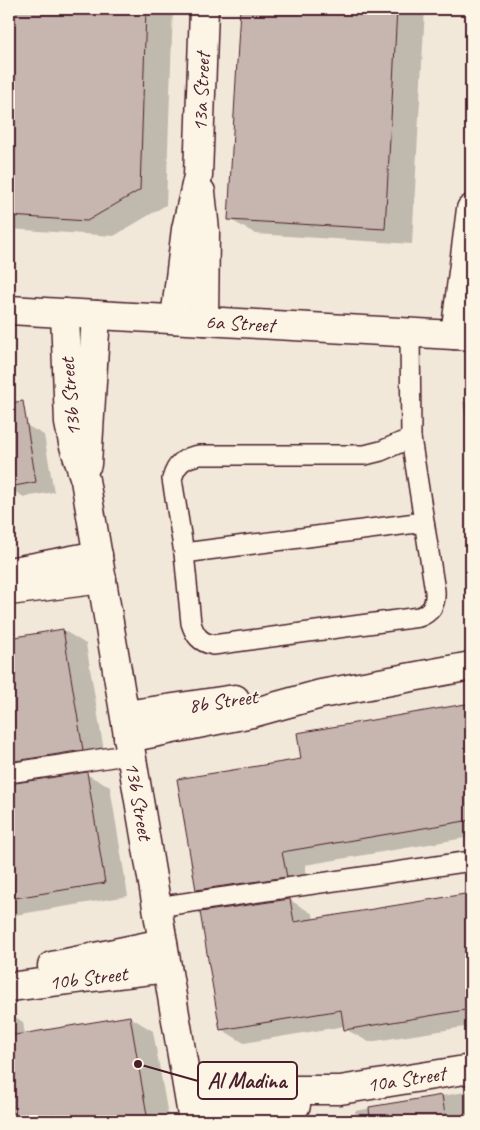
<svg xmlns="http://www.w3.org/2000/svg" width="480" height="1130" viewBox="0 0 480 1130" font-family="Caveat,sans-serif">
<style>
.shadow{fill:#0003}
.building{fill:#c7b6af;stroke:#4a1f2b}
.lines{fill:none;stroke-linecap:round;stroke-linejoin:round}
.lane-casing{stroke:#4a1f2b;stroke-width:22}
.street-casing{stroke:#4a1f2b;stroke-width:31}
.lane{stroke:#fcf5e5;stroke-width:19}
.street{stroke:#fcf5e5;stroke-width:28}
.labels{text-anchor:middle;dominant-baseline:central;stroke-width:4;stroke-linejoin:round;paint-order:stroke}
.street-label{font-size:21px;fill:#4a1f2b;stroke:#fcf5e5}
.leader{fill:none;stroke:#4a1f2b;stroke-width:2}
.callout-dot{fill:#4a1f2b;stroke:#fcf5e5;stroke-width:2}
.callout{fill:#fcf5e5;stroke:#4a1f2b;stroke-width:2}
.callout-label{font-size:22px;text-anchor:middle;font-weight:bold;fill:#4a1f2b}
</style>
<rect width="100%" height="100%" fill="#f1e8da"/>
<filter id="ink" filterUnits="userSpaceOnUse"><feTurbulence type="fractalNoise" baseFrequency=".02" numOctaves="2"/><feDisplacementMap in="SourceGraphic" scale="10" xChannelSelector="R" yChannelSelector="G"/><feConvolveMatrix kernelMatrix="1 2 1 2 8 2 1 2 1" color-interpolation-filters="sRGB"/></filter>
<g filter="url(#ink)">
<g class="shadow">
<path d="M 9,9 L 173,9 L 166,205 L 114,236 L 9,229 Z"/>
<path d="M 241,9 L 425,9 L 412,244 L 256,234 L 229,219 Z"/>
<path d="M 463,402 L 471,403 L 471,452 Z"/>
<path d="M 26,425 L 44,435 L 54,492 L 24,497 L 9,488 L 9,428 Z"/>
<path d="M 63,630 L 86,644 L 106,763 L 26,777 L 20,784 L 86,774 L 110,787 L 128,896 L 9,916 L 9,639 Z"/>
<path d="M 471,705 L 471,837 L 305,865 L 309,890 L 221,903 L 197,889 L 302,760 L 298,734 Z"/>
<path d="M 471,894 L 471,1026 L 369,1042 L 345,1029 L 345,1026 L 244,1043 L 221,1029 L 290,900 L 313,914 L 314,920 Z"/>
<path d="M 9,1013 L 23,1022 L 25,1035 L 130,1017 L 153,1031 L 169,1121 L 9,1121 Z"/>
<path d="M 471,1091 L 471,1121 L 357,1121 L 355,1111 Z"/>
</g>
<g class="building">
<path d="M 9,9 L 146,9 L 140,190 L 87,221 L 9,216 Z"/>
<path d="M 240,9 L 397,9 L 385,229 L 228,220 Z"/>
<path d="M 23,401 L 36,482 L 9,487 L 9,403 Z"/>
<path d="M 63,629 L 83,750 L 9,762 L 9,638 Z"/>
<path d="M 471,703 L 471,820 L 282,852 L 287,877 L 196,890 L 177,779 L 301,759 L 297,733 Z"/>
<path d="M 87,772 L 105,883 L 15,898 L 9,859 L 9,784 Z"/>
<path d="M 471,893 L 471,1009 L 344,1030 L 341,1010 L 220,1030 L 200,912 L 290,899 L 294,922 Z"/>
<path d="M 130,1016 L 148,1121 L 55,1121 L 54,1114 L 9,1121 L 9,1036 Z"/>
<path d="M 442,1095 L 446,1121 L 370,1121 L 369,1107 Z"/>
</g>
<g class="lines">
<defs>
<g id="lane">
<path d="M 410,333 L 411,438"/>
<path d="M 411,438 L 435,591 C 436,604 432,612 419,617 L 213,645 C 200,642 195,636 191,623 L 184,553 L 172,479 C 176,464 184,457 200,455 L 365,455 L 381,451 Z"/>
<path d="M 184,553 L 424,522"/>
<path d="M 9,773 L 132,754"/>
<path d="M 157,907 L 471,861"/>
</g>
<g id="street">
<path d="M 201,192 L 205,231 L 204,321"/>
<path d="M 9,310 L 471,336"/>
<path d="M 65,313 L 69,423 L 73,443 L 85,480 L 193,1121"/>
<path d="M 175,319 L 186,229 L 198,176 L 204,9"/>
<path d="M 455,335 L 471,209"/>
<path d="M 87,464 L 96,315"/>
<path d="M 9,572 L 98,555"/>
<path d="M 9,591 L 102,579"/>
<path d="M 125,715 L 235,699"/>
<path d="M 128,738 L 252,713 L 321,694 L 471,666"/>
<path d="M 52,966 L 163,943"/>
<path d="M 9,987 L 167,968"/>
<path d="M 190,1100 L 291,1090 L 340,1090 L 471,1069"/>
<path d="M 216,1121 L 296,1105"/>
</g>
</defs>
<use href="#lane" class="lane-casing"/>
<use href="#street" class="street-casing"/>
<use href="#lane" class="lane"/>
<use href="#street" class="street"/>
</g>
</g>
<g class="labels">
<g class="street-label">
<text transform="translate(201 92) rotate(-88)">13a Street</text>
<text transform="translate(240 323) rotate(3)">6a Street</text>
<text transform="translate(70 397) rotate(-95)">13b Street</text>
<text transform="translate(223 701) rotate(-8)">8b Street</text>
<text transform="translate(139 801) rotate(80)">13b Street</text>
<text transform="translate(88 978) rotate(-7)">10b Street</text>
<text transform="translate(406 1079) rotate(-9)">10a Street</text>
</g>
</g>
<path class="leader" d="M138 1064L198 1081"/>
<circle class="callout-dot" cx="138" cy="1064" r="5"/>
<rect class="callout" x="198" y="1062" width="99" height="37" rx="5"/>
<g class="callout-label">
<text x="247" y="1088">Al Madina</text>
</g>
<rect width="480" height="1130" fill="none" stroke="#fcf5e5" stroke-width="30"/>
<rect x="15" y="15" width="450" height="1100" fill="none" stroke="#4a1f2b" stroke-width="2" filter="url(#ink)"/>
</svg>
